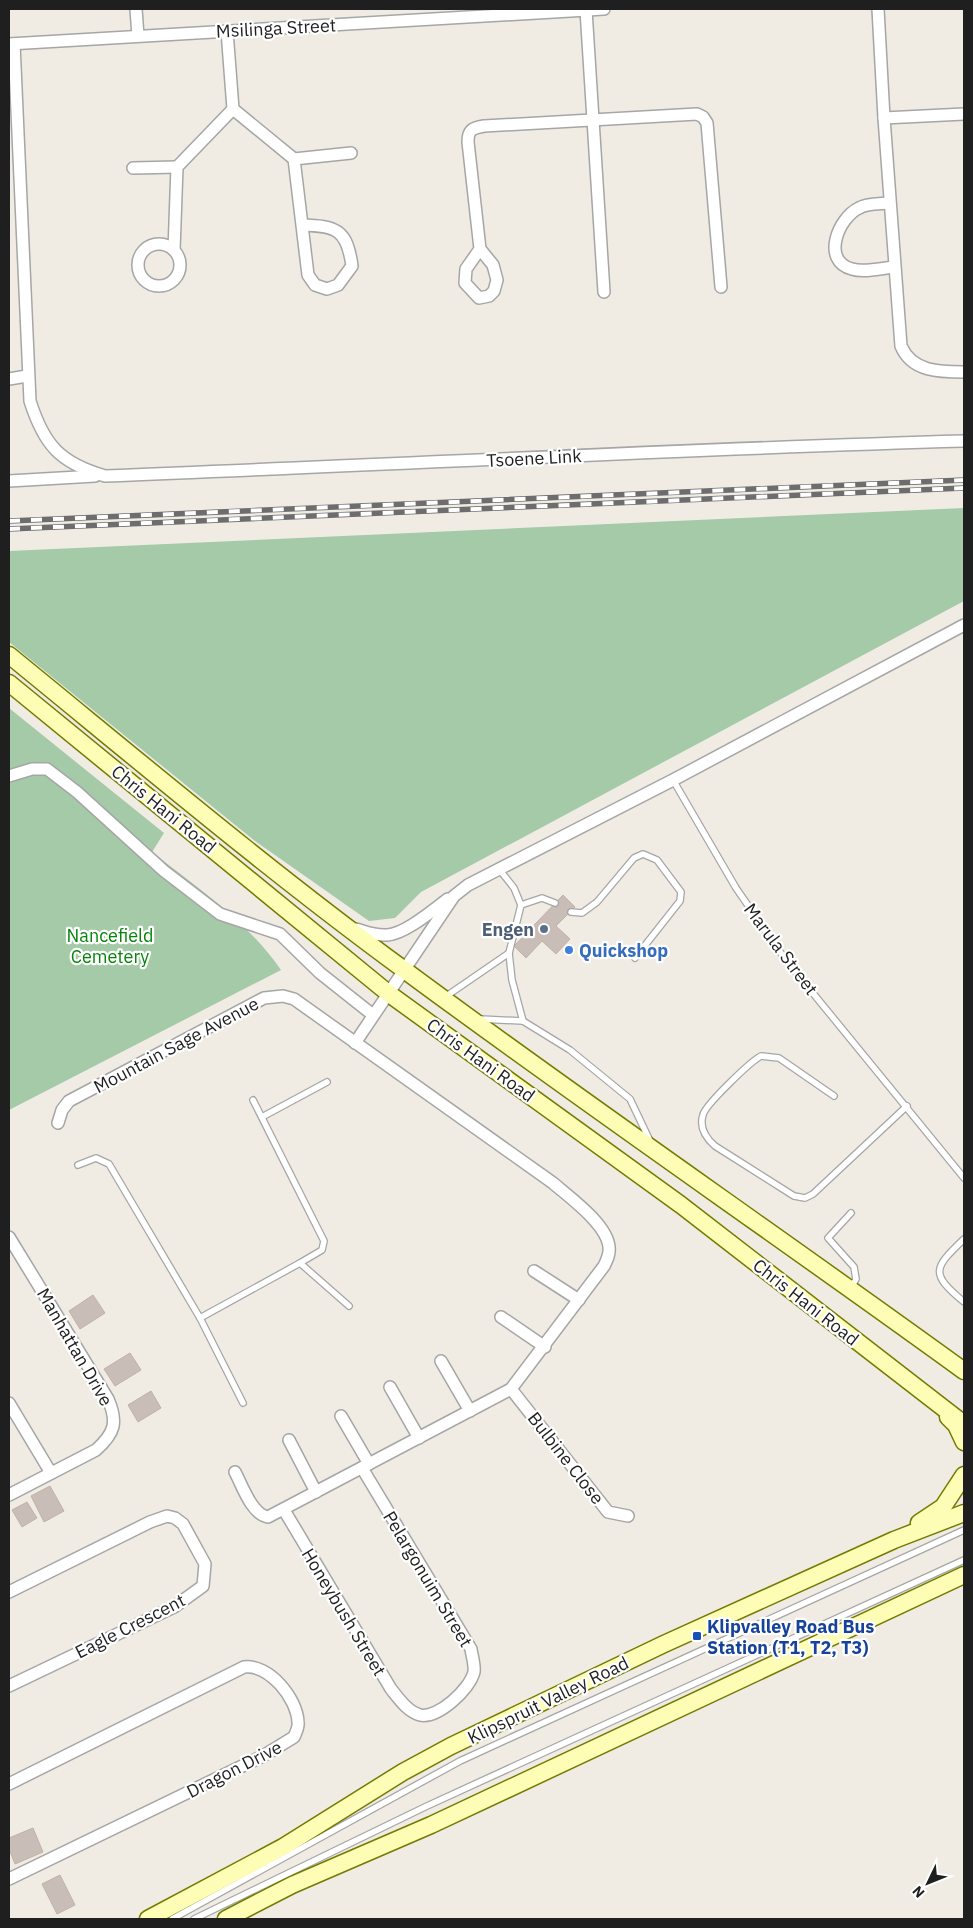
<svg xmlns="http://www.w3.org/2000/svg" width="973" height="1928" viewBox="0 0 973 1928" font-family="'IBM Plex Sans',sans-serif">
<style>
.cemetery{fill:#a4caa8}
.building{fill:#c8beb7;stroke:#c3b1a5}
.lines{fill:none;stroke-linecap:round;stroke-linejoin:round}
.lane-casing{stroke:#a6a6a6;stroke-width:8}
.street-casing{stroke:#a6a6a6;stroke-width:14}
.secondary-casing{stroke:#737b00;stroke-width:19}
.lane{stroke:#fff;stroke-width:5.5}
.street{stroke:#fff;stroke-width:11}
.secondary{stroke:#fdfdb5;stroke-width:16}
.rail-casing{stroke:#6d6d6d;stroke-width:5.5}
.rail{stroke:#fff;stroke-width:4;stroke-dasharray:11;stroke-linecap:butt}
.service-dot{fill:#5c6f8a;stroke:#fff;stroke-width:2}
.shop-dot{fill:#3f7fe0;stroke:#fff;stroke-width:2}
.transit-dot{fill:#1a4fb4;stroke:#fff;stroke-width:2}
.labels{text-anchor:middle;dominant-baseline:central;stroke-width:4.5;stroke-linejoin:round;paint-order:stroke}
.street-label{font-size:18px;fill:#1f1f1f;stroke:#fff}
.service-label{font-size:18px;font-weight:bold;fill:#4e5e75;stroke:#fff;text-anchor:end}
.park-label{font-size:18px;fill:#05840a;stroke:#fff}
.shop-label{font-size:18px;font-weight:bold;fill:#366cbe;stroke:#fff;text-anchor:start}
.transit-label{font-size:18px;font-weight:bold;fill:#164399;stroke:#fff;text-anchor:start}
</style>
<rect width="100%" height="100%" fill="#f0ece4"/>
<g class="cemetery">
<path d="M 964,508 L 964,601 L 421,892 L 395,918 L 369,921 L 255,841 L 9,642 L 9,551 Z"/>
<path d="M 9,708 L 164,833 L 152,852 C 198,888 248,922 281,970 L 9,1110 Z"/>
</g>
<g class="building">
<path d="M 563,895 L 575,907 L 556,926 L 570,939 L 556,954 L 542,941 L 526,958 L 514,946 Z"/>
<path d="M 93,1295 L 105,1313 L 80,1329 L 69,1311 Z"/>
<path d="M 130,1353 L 141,1370 L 115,1386 L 104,1369 Z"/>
<path d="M 151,1391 L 161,1408 L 138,1422 L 128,1405 Z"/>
<path d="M 50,1486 L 64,1511 L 44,1522 L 31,1496 Z"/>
<path d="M 27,1502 L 37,1518 L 22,1527 L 12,1510 Z"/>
<path d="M 33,1828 L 43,1852 L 15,1864 L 9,1849 L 9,1838 Z"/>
<path d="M 60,1875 L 75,1905 L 57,1914 L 42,1884 Z"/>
</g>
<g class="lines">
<defs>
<g id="lane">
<path d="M 673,780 L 736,888 L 785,959 L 964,1178"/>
<path d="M 499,869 L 514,888 L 521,905 L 509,953 L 512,980 L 523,1021"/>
<path d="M 521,905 L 542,898 L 555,903"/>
<path d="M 571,912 L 582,913 L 597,902 L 634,858 L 643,854 L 657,860 L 681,892 L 680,901 L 635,958"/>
<path d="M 445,997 L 509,953"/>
<path d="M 480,1019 L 523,1021 L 570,1050 L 630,1099 L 650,1141"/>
<path d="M 834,1096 L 779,1058 L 761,1056 C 751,1061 705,1105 703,1115 C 699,1127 706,1138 715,1146 L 794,1196 L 805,1198 L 813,1194 L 907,1106"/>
<path d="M 253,1100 L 324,1241 L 322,1250 L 300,1263"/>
<path d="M 262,1117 L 327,1082"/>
<path d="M 78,1165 L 96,1158 L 109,1164 L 200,1318 L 300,1263 L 349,1306"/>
<path d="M 964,1239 C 934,1268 929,1273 964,1302"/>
<path d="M 851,1288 L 856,1279 L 854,1267 L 828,1238 L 851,1213"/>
<path d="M 200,1318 L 243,1403"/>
<path d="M 172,1919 L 460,1761 L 964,1530"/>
<path d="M 194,1919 L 427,1806 L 964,1560"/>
</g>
<g id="street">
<path d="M 136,9 L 138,36"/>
<path d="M 878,9 L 884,118 L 901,346 C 912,372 940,372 964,372"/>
<path d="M 586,10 L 604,292"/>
<path d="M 227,31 L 233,109 L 294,159 L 308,275 L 315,285 L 327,289 L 338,285 L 352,266 C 347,229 336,226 302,225"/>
<path d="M 9,44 L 604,9"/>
<path d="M 14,44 L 30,401 C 44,445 60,463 105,476 C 391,465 678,449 964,441"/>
<path d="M 884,118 L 964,114"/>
<path d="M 294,159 L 351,153"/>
<path d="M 133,168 L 177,167"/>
<path d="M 889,203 C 880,204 867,203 859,208 C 838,218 821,261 852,269 C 864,273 882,268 894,267"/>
<circle cx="159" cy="265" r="21"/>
<path d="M 480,249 L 466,269 L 465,283 L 479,298 L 489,296 L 494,291 L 497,280 L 493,265 L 480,249 L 468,142 C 468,130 472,128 484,126 L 697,114 L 703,117 L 707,123 L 721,287"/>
<path d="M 174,250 L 177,167 L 233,109"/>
<path d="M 9,379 L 27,376"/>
<path d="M 9,481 L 95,476"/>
<path d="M 9,776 L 32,769 L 47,769 L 77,792 L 164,871 L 220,914 L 280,934 L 320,973 L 373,1015"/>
<path d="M 356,929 C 366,932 376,936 387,935 C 405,934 433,910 448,899"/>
<path d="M 355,1043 L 454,896 L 468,885 L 673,780 L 964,625"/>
<path d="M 58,1123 L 62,1110 L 69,1101 L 264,998 L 283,996 L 294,999 L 553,1183 C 569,1197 607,1224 609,1247 C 610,1254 607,1260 604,1266 L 511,1389 L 268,1517 C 252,1515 242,1485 235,1472"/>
<path d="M 9,1237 L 108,1399 C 118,1422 115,1433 96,1450 L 9,1495"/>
<path d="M 534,1271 L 579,1300"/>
<path d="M 501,1317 L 545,1347"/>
<path d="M 441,1361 L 470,1411"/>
<path d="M 390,1387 L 419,1438"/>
<path d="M 511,1389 L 608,1512 L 628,1516"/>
<path d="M 9,1403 L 51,1473"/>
<path d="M 341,1416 L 369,1464"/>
<path d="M 289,1440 L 316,1492"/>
<path d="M 284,1510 L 391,1689 C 399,1699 407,1711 420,1715 C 438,1719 470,1689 474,1672 C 475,1665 472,1656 471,1649 L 362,1468"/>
<path d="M 9,1592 L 150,1522 L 167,1516 L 175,1518 L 183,1524 L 205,1564 L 203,1586 L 174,1607 L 9,1686"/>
<path d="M 9,1784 L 244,1667 C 269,1664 297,1698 298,1722 C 299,1727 296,1732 294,1737 L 263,1756 L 9,1879"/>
</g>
<g id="secondary">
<path d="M 9,655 C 139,761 268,870 403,969 C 588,1106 778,1236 964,1371"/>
<path d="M 9,683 L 388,993 L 681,1205 L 964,1424"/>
<path d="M 948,1417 L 956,1425 L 964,1442"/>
<path d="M 919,1523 L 943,1507 L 964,1475"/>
<path d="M 148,1919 L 283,1847 L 403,1772 L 451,1746 L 664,1644 L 894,1540 L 964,1513"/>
<path d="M 226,1919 L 292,1885 L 431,1825 L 964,1575"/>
</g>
</defs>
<use href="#lane" class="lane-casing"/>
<use href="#street" class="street-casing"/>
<use href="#secondary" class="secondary-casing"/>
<use href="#lane" class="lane"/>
<use href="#street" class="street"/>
<use href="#secondary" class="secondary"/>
<defs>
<g id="rail">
<path d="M 9,521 L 964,480"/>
<path d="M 9,529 L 964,488"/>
</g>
</defs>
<use href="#rail" class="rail-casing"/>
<use href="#rail" class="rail"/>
</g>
<circle class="service-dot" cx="544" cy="929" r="5"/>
<circle class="shop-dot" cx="569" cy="950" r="5"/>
<rect class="transit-dot" x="692" y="1631" width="10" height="10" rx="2.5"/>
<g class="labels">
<g class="street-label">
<text transform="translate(276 28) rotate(-3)">Msilinga Street</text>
<text transform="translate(534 458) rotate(-3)">Tsoene Link</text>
<text transform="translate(164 809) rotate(39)">Chris Hani Road</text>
<text transform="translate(781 949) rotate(53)">Marula Street</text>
<text transform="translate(176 1045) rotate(-28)">Mountain Sage Avenue</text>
<text transform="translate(481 1060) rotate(36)">Chris Hani Road</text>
<text transform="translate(806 1302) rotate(38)">Chris Hani Road</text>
<text transform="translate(75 1347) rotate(60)">Manhattan Drive</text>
<text transform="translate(566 1458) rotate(52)">Bulbine Close</text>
<text transform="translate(428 1579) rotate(59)">Pelargonuim Street</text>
<text transform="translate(344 1612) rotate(59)">Honeybush Street</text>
<text transform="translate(130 1626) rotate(-27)">Eagle Crescent</text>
<text transform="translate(548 1700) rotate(-26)">Klipspruit Valley Road</text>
<text transform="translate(234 1769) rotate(-27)">Dragon Drive</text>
</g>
<g class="service-label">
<text x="534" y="929">Engen</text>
</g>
<g class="park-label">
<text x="110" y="935">Nancefield<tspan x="110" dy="21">Cemetery</tspan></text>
</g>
<g class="shop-label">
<text x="579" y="950">Quickshop</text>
</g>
<g class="transit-label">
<text x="707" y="1626">Klipvalley Road Bus<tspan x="707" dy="21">Station (T1, T2, T3)</tspan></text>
</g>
</g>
<rect width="973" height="1928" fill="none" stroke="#1f1f1f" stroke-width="20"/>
<g transform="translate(928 1883) rotate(227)" stroke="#ffffff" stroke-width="4" paint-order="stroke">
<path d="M0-4L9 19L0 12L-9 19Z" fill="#1f1f1f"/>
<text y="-8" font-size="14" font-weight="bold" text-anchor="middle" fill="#1f1f1f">N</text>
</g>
</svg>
